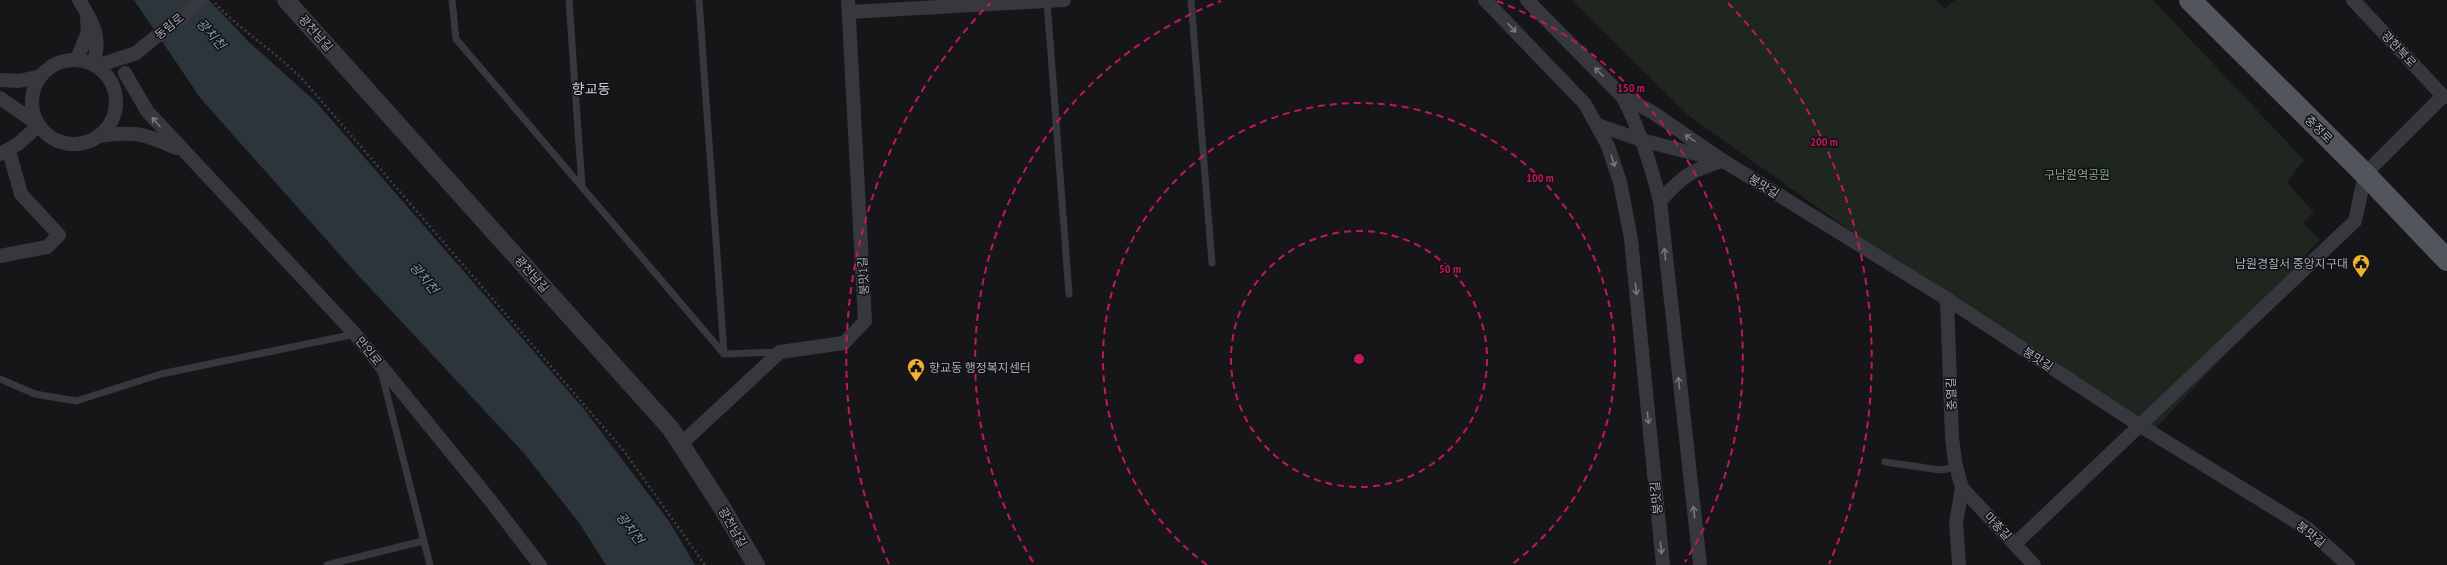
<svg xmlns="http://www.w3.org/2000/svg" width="2447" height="565" viewBox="0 0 2447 565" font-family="'PT Sans Narrow','Noto Sans KR',sans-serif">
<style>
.green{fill:#1e261f}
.water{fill:#2c353c}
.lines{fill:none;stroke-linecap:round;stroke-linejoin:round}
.path{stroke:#3d3f44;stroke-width:2.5;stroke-dasharray:2 3;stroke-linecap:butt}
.service{stroke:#37383d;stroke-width:7}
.minor{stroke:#37383d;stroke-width:14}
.tertiary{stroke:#37383d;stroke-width:18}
.primary{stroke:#53555c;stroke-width:22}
.oneway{stroke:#757881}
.ring{fill:none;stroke:#c2185b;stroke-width:2;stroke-dasharray:7 5}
.labels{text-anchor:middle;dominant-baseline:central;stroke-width:3;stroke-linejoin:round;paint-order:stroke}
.street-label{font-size:12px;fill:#a8adb8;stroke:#111113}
.park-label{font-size:12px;fill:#7fa381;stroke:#111113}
.poi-label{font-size:12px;fill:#a8adb8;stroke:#111113;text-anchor:end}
.water-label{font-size:13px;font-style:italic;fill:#7f9bb3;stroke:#111113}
.quarter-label{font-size:14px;fill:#c9ccd4;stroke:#111113}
.centre{fill:#c2185b;stroke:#111113;stroke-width:2}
.ring-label{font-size:12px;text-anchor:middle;font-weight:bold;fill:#c2185b;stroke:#111113;stroke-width:3;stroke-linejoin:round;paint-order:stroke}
</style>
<rect width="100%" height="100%" fill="#161618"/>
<path class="green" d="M 1572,0 L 1936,0 L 1945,9 L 1955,0 L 2153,0 L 2304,160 L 2287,182 L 2314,213 L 2303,222 L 2320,240 L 2301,260 L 2307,268 L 2155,429 L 1947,299 L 1689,116 Z"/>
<path class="water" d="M 134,0 L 209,0 L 248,41 L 316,102 L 583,408 L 669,521 L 695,565 L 606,565 L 580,524 L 523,452 L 358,275 L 201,99 Z"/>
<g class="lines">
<path class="path" d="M 215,3 C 243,33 278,53 305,82 L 624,451 L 705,565"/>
<g class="service">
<path d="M 452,0 L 456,39 L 724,354 L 778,352"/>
<path d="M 569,0 L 582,187"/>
<path d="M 699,0 L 724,354"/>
<path d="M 1191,0 L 1212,263"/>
<path d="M 1047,1 L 1069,294"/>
<path d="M 381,371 L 430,565"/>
<path d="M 0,379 L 35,394 L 76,401 L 161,374 L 355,334"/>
<path d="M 1885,462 L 1941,470 L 1957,467"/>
<path d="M 327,565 L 423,541"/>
</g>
<g class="minor">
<path d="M 79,0 C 93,22 102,38 93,64"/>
<path d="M 1485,0 L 1585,104 L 1608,146 L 1620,182 L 1631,239 L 1663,565"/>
<path d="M 1527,0 L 1622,96 C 1640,129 1651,165 1660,201 L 1700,565"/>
<path d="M 2353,0 L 2443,96 L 2447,97"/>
<path d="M 849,12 L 1064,0"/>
<path d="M 77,59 L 88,32 L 87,18"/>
<circle cx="74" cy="102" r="42"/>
<path d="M 97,66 L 136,53 L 201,0"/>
<path d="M 125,73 L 147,111 L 355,334 L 490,500 L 540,565"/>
<path d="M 0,80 L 19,81 L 41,76"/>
<path d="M 1622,96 L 1652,112 L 1722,160 L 1947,299 L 2139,425 L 2308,529 L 2348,565"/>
<path d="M 0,98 L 39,125 L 18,144 L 0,154"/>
<path d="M 1598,125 L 1641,140 L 1712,158"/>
<path d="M 98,136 C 133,131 144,133 176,148"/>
<path d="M 1660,201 C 1683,176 1689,171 1722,161"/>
<path d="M 0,256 L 47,247 L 59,235 L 21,194 L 9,151"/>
<path d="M 1947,299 L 1952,437 L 1955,462 L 1962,488 L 1956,523 L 1959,565"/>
<path d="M 681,444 L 780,352 L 844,343 L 865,321 L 848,0"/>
<path d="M 1962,488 L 2034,565"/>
<path d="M 2015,544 L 2355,221 L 2365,174 L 2443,96"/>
</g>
<path class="tertiary" d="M 286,0 L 671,429 L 721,506 L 756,565"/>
<path class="primary" d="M 2190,0 L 2365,174 L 2447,260"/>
</g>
<defs><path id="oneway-shaft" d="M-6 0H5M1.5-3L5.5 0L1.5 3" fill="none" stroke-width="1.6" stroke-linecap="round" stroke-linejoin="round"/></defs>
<g class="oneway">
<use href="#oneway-shaft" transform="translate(1512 28) rotate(47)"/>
<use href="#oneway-shaft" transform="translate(1599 72) rotate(-135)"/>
<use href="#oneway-shaft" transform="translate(156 122) rotate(-131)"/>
<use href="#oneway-shaft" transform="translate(1690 138) rotate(-146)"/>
<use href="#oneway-shaft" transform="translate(1613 161) rotate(72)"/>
<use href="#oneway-shaft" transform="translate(1665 254) rotate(-96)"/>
<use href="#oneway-shaft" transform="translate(1636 289) rotate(84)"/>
<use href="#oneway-shaft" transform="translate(1679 383) rotate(-96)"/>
<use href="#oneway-shaft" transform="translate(1648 418) rotate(84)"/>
<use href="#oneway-shaft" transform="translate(1694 512) rotate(-96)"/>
<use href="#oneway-shaft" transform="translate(1661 548) rotate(84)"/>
</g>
<g class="ring">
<circle cx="1359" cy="359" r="128"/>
<path d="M1207 565A256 256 0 1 1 1511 565"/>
<path d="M1033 562A384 384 0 0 1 1221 1M1497 1A384 384 0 0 1 1685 562"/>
<path d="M889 564A513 513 0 0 1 990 3M1728 3A513 513 0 0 1 1829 564"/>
</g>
<defs>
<symbol id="civic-pin" viewBox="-11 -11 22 30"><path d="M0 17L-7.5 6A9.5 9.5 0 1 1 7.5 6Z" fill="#f2b134" stroke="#111113"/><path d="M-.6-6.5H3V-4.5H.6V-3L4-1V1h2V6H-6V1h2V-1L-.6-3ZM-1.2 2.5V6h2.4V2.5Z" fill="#111"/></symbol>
</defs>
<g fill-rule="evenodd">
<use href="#civic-pin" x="2351" y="253" width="20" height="27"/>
<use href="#civic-pin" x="906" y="357" width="20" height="27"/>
</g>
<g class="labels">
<g class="street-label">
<text transform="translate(169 26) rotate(-39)">동림로</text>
<text transform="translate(316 33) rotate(48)">광천남길</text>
<text transform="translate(2399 49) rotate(47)">광한북로</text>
<text transform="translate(2319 129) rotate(45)">충정로</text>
<text transform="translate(1764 186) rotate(32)">붕맛길</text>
<text transform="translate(532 274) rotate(48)">광천남길</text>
<text transform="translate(863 276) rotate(-93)">붕맛1길</text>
<text transform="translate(369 351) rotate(51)">만인로</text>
<text transform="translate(2038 359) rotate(33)">붕맛길</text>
<text transform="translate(1951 394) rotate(-92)">충열길</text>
<text transform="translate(1656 498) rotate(-96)">붕맛길</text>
<text transform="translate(1998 526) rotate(47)">마총길</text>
<text transform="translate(733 527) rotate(60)">광천남길</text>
<text transform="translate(2311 534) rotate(38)">붕맛길</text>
</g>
<g class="park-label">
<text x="2077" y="174">구남원역공원</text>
</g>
<g class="poi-label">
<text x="2348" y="263">남원경찰서 중앙지구대</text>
<text x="929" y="367" text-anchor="start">향교동 행정복지센터</text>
</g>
<g class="water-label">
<text transform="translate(211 34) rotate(48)">광치천</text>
<text transform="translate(424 278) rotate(50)">광치천</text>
<text transform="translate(630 528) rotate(53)">광치천</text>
</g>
<g class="quarter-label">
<text x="591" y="89">향교동</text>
</g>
</g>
<circle cx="1359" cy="359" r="6" class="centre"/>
<g class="ring-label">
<text x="1631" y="92">150 m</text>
<text x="1824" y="146">200 m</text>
<text x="1540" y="182">100 m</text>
<text x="1450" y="273">50 m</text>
</g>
</svg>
